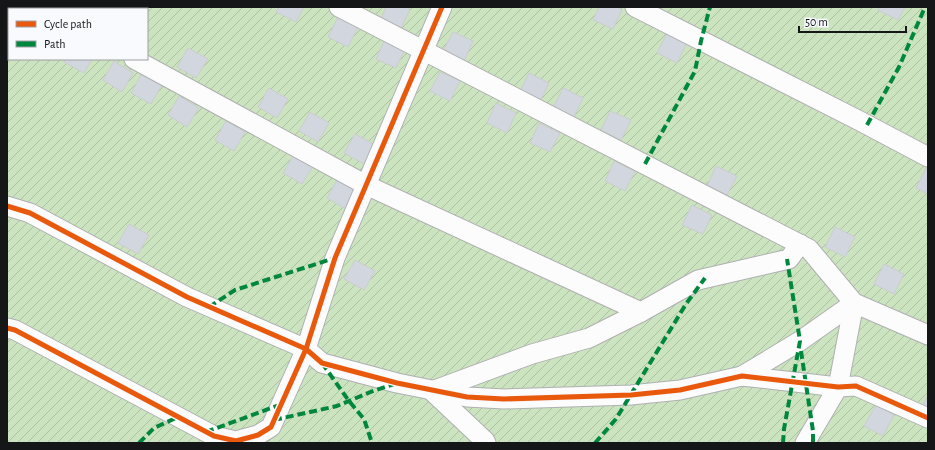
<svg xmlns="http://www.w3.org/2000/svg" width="935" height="450" viewBox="0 0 935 450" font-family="'Alegreya Sans',sans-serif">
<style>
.garden{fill:url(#garden-furrows);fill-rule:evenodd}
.building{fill:#d1d6df;stroke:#cccdcf}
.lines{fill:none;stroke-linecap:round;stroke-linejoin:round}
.minor-casing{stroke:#afb0b1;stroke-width:21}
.minor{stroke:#fcfcfd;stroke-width:19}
.quiet{stroke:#00873e;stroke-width:4;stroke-dasharray:8 4;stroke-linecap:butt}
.cycleway-casing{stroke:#f8fafd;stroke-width:8}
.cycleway{stroke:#e8590c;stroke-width:5}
</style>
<defs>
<pattern id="garden-furrows" width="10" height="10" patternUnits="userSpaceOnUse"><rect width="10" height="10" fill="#cbe3bf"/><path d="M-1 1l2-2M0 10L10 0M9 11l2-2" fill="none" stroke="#adc2a3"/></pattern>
</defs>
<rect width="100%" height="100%" fill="#ecedef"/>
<path class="garden" d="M 7,7 L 928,7 L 928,443 L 7,443 ZM 9,9 L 147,9 L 147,59 L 9,59 Z"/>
<g class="building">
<path d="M 68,7 L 79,7 L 78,9 L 71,9 Z"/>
<path d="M 279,7 L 304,7 L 296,22 L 276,12 Z"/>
<path d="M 386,7 L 407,7 L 410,9 L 401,29 L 381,19 Z"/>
<path d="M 599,7 L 617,7 L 622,10 L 613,29 L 593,20 Z"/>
<path d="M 880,7 L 905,7 L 898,20 L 878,10 Z"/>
<path d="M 338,17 L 358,27 L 348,47 L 328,37 Z"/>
<path d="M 453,32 L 473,41 L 464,61 L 443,51 Z"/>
<path d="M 667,33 L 687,43 L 677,63 L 657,53 Z"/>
<path d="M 385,39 L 405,49 L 396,68 L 376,59 Z"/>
<path d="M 188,48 L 208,59 L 196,78 L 177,67 Z"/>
<path d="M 66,59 L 92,59 L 84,73 L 64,62 Z"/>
<path d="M 114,61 L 133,73 L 122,92 L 103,80 Z"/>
<path d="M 440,72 L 460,81 L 450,101 L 430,91 Z"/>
<path d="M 142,73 L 162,85 L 151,104 L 131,93 Z"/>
<path d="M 529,73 L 549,83 L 539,103 L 519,93 Z"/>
<path d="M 269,88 L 288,99 L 277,118 L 258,107 Z"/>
<path d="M 563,88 L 583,98 L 574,117 L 553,108 Z"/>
<path d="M 179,96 L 199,108 L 187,127 L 168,115 Z"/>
<path d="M 496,103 L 516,113 L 507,133 L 487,123 Z"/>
<path d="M 610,111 L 631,120 L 621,140 L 601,130 Z"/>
<path d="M 310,112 L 329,123 L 318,142 L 299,131 Z"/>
<path d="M 226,121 L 245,132 L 234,151 L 215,140 Z"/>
<path d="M 539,123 L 560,133 L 550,152 L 530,143 Z"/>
<path d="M 355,134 L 375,145 L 364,164 L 344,153 Z"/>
<path d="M 294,154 L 314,165 L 302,184 L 283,173 Z"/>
<path d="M 614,161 L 635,171 L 625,191 L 605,181 Z"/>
<path d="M 716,166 L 737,176 L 727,195 L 707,186 Z"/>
<path d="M 926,168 L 928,169 L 928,194 L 916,188 Z"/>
<path d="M 338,178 L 358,190 L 346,209 L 327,198 Z"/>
<path d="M 692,205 L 712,215 L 703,234 L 682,225 Z"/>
<path d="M 129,224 L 149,235 L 138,254 L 118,243 Z"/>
<path d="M 835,227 L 855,237 L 845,257 L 825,247 Z"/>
<path d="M 355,260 L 375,271 L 364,290 L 344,279 Z"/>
<path d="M 884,264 L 904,274 L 894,294 L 874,284 Z"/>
<path d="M 928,395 L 928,410 L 922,407 Z"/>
<path d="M 876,405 L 894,415 L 883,436 L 864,426 Z"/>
</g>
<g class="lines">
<defs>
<g id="minor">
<path d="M 32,7 L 36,9"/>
<path d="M 339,7 L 809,249 L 854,303 L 928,335"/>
<path d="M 635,7 L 858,120 L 928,157"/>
<path d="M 134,59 L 366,185 L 641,312"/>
<path d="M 7,206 L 30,213 L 187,297 L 306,349 L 322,363 L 397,383 L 467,397 L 504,399 L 631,395 L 680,390 L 742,376 L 838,387 L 856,386 L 928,418"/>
<path d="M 7,328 L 15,330 L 214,436 L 236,441 L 258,435 L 271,427 L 306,349 L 335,258 L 442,7"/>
<path d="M 742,376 L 800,341 L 854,303 L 838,387 L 805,443"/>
<path d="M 486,443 L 485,441 L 432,391 L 532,354 L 589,338 L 641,312 L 698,280 L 789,259 L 800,244"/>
</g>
</defs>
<use href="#minor" class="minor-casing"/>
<use href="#minor" class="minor"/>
<g class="quiet">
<path d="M 867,125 L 899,67 L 925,7"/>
<path d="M 645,164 L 695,71 L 701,41 L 710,7"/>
<path d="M 209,307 L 235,290 L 335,258"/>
<path d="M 801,351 L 813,431 L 813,443"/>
<path d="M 322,363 L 349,401 L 364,419 L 372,443"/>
<path d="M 274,420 L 337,406 L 373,391 L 394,384"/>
<path d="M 206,432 L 282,404"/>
<path d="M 139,443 L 154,428 L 178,417"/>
<path d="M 595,443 L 616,419 L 686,304 L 705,278"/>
<path d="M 783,443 L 784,429 L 800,341 L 787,259"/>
</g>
<defs>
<g id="cycleway">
<path d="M 7,206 L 30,213 L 187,297 L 306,349 L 322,363 L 397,383 L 467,397 L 504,399 L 631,395 L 680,390 L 742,376 L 838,387 L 856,386 L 928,418"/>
<path d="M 7,328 L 15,330 L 214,436 L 236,441 L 258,435 L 271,427 L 306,349 L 335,258 L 442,7"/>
</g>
</defs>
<use href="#cycleway" class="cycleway-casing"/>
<use href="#cycleway" class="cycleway"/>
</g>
<rect width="935" height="450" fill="none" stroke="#151617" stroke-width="16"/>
<rect x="8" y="8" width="140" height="52" fill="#f8fafd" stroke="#9d9fa1"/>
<rect x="16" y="21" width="20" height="6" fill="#e8590c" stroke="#9d9fa1"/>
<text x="44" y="28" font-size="12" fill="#151617">Cycle path</text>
<rect x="16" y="41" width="20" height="6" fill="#00873e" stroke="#9d9fa1"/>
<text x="44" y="48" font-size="12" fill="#151617">Path</text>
<path d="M799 26v6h107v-6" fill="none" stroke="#151617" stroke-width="2"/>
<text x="805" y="26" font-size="12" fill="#151617" stroke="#f8fafd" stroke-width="3" paint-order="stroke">50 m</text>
</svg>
